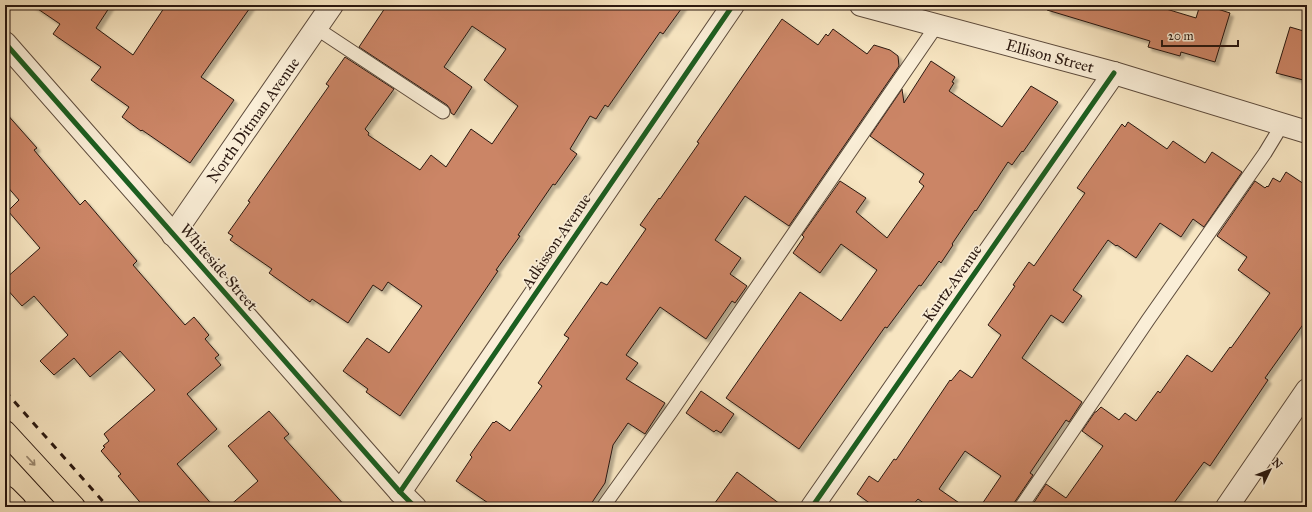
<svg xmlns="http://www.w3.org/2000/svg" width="1312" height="512" viewBox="0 0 1312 512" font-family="'IM FELL Great Primer',serif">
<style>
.building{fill:#cb8566;stroke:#2a1810;filter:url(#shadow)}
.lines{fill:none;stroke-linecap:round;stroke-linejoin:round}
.service-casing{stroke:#5d4b3c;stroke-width:15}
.minor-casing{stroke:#5d4b3c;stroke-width:24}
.tertiary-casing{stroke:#5d4b3c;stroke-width:24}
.motorway-casing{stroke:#2a1810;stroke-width:24}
.service{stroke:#faeed7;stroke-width:13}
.minor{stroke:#faeed7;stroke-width:22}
.tertiary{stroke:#faeed7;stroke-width:22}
.motorway{stroke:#f7e5c1;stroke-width:22}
.rail{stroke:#2a1810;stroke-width:3;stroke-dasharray:7 7;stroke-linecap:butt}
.cycleway-casing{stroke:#faeed7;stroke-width:8}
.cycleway{stroke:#1b5e20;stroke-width:5}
.oneway{stroke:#9b8971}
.labels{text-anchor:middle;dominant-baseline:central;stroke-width:3.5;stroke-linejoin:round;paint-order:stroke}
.street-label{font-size:16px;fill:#2a1810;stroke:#faeed7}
</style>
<defs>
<filter id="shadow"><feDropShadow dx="3.5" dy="3.5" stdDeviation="1" flood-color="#0004"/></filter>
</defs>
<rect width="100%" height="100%" fill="#f7e5c1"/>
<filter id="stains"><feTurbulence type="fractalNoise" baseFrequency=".005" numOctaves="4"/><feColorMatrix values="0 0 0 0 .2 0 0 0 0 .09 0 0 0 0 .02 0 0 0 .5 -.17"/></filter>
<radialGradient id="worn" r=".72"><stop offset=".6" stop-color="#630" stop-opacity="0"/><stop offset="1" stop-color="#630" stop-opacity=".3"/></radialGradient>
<g class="building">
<path d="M 32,5 L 111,5 L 96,28 L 133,55 L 166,5 L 252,5 L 201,77 L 234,100 L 190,163 L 142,130 L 141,131 L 122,117 L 129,107 L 91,80 L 101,67 L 53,34 L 60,24 Z"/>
<path d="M 387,5 L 684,5 L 663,34 L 660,32 L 608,107 L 605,105 L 596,119 L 590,116 L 570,149 L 577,154 L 555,185 L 553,184 L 518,235 L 520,236 L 496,270 L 498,271 L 400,416 L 366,392 L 368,389 L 343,371 L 367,338 L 389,353 L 422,306 L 388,282 L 382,291 L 373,285 L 348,323 L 312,299 L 310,302 L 269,273 L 272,269 L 230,240 L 233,236 L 228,233 L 250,202 L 248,201 L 329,86 L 326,84 L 345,57 L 394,89 L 365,129 L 369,133 L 368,135 L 420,170 L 431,155 L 446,167 L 471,129 L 492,144 L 518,106 L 484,80 L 506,49 L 472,26 L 444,67 L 472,87 L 454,115 L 451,113 L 450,109 L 447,105 L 359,47 Z"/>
<path d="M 1048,5 L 1153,5 L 1196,18 L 1200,5 L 1205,5 L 1230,13 L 1215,62 L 1181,52 L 1180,56 L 1148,47 L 1150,41 L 1047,10 Z"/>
<path d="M 782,19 L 818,45 L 826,34 L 828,36 L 833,29 L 867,54 L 874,45 L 890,50 L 898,56 L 899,66 L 789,226 L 745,196 L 715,240 L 741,258 L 730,274 L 747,286 L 735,303 L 732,301 L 706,339 L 660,307 L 626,355 L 638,363 L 626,379 L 665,403 L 645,434 L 628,423 L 613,445 L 605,483 L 589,507 L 494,507 L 456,481 L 472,457 L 470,455 L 493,422 L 494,423 L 496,421 L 510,431 L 542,386 L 538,383 L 569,338 L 564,335 L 601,282 L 607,285 L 646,229 L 640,225 L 659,198 L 660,199 L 699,143 L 697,142 Z"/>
<path d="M 1290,27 L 1307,32 L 1307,81 L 1276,73 Z"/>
<path d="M 931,61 L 955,77 L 952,82 L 954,83 L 949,91 L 1002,127 L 1031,86 L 1058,102 L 1023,152 L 1022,151 L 1012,165 L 1008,162 L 976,211 L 975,210 L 952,244 L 953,245 L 941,263 L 939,261 L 921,286 L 919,285 L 887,328 L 885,327 L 799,449 L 726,398 L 800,292 L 841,321 L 877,270 L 841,244 L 820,273 L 793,253 L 804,237 L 802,235 L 840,181 L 866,198 L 856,212 L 887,238 L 924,186 L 919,182 L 924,174 L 870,136 L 902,89 L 904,103 Z"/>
<path d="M 5,112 L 37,148 L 34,150 L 80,205 L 85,200 L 137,261 L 133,265 L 185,325 L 194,317 L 209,335 L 205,339 L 219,355 L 215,358 L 221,365 L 187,394 L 217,429 L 177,464 L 214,507 L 144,507 L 118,476 L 121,474 L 101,451 L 105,447 L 103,446 L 109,441 L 104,434 L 155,390 L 120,351 L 90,377 L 74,358 L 54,375 L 40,361 L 68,335 L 34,296 L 22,306 L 5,287 L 5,279 L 40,248 L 8,211 L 19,200 L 5,184 Z"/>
<path d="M 1128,122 L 1167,149 L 1173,141 L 1205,163 L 1212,152 L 1242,172 L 1204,227 L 1193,219 L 1181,237 L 1160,223 L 1136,258 L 1117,245 L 1116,246 L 1108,240 L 1073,290 L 1082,296 L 1063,323 L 1051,315 L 1022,358 L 1082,402 L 1069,422 L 1066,420 L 1030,473 L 1033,475 L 1014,503 L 1013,507 L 980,507 L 1001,476 L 965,451 L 939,489 L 965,507 L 929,507 L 918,499 L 911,507 L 875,507 L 857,494 L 869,476 L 878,482 L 894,459 L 896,460 L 950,380 L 951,381 L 960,370 L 972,378 L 1001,335 L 988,325 L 1015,286 L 1013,285 L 1029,262 L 1034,266 L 1085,193 L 1077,188 L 1122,124 L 1125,127 Z"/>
<path d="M 1286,172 L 1307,186 L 1307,319 L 1265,378 L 1268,380 L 1210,466 L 1204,462 L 1171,507 L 1031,507 L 1046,484 L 1066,498 L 1103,446 L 1082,431 L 1095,412 L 1096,412 L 1101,407 L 1119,420 L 1125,413 L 1136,421 L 1158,391 L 1160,393 L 1187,355 L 1212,372 L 1230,347 L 1231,348 L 1270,293 L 1238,270 L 1247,257 L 1217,236 L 1255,181 L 1265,188 L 1267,186 L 1268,187 L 1273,178 L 1280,182 Z"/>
<path d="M 701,391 L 734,414 L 721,433 L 716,430 L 714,432 L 686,413 Z"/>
<path d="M 269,411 L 289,434 L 284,438 L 346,507 L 228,507 L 258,481 L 228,446 Z"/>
<path d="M 737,472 L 784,507 L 712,507 Z"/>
</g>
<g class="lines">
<defs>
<g id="service">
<path d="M 316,28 L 443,112"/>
<path d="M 603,507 L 671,412 L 937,25"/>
<path d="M 1021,507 L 1148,320 L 1265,153 L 1282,125"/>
</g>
<g id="minor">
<path d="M 861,5 L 1114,73 L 1307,132"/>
<path d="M 173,235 L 332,5"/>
<path d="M 400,492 L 733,5"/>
<path d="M 812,507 L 1114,73"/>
<path d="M 1227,507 L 1307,390"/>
</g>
<path id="tertiary" d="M 5,43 L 400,492 L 415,507"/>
<g id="motorway">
<path d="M 5,432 L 74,507"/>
<path d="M 5,497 L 15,507"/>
</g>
</defs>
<use href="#service" class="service-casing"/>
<use href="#minor" class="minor-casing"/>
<use href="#tertiary" class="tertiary-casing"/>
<use href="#motorway" class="motorway-casing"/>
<use href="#service" class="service"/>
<use href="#minor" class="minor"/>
<use href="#tertiary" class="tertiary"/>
<use href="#motorway" class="motorway"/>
<path class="rail" d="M 5,391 L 108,507"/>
<defs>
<g id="cycleway">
<path d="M 5,43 L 400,492 L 415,507"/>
<path d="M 400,492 L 733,5"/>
<path d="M 812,507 L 1114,73"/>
</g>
</defs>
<use href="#cycleway" class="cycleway-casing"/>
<use href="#cycleway" class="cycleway"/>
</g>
<defs><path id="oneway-shaft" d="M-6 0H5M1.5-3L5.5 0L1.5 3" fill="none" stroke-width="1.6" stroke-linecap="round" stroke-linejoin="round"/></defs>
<use class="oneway" href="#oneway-shaft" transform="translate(31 461) rotate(47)"/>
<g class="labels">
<g class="street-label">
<text transform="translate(1050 56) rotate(15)">Ellison Street</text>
<text transform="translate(253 120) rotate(-55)">North Ditman Avenue</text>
<text transform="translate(556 241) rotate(-56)">Adkisson Avenue</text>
<text transform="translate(219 267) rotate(49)">Whiteside Street</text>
<text transform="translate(952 283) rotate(-55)">Kurtz Avenue</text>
</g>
</g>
<rect width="1312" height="512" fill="none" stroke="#f7e5c1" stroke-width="20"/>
<rect x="6" y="6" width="1300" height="500" fill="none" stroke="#2a1810" stroke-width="2"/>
<rect x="10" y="10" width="1292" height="492" fill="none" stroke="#2a1810"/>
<g transform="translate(1270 470) rotate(47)" stroke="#faeed7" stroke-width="3" paint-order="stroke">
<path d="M0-3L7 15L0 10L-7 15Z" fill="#2a1810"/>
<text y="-6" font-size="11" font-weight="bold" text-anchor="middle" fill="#2a1810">N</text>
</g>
<path d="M1162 40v6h76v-6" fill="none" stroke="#2a1810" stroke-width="2"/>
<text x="1168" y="40" font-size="12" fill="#2a1810" stroke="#faeed7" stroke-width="3" paint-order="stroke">20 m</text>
<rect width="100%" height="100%" filter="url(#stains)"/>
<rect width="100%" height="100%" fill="url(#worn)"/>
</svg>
